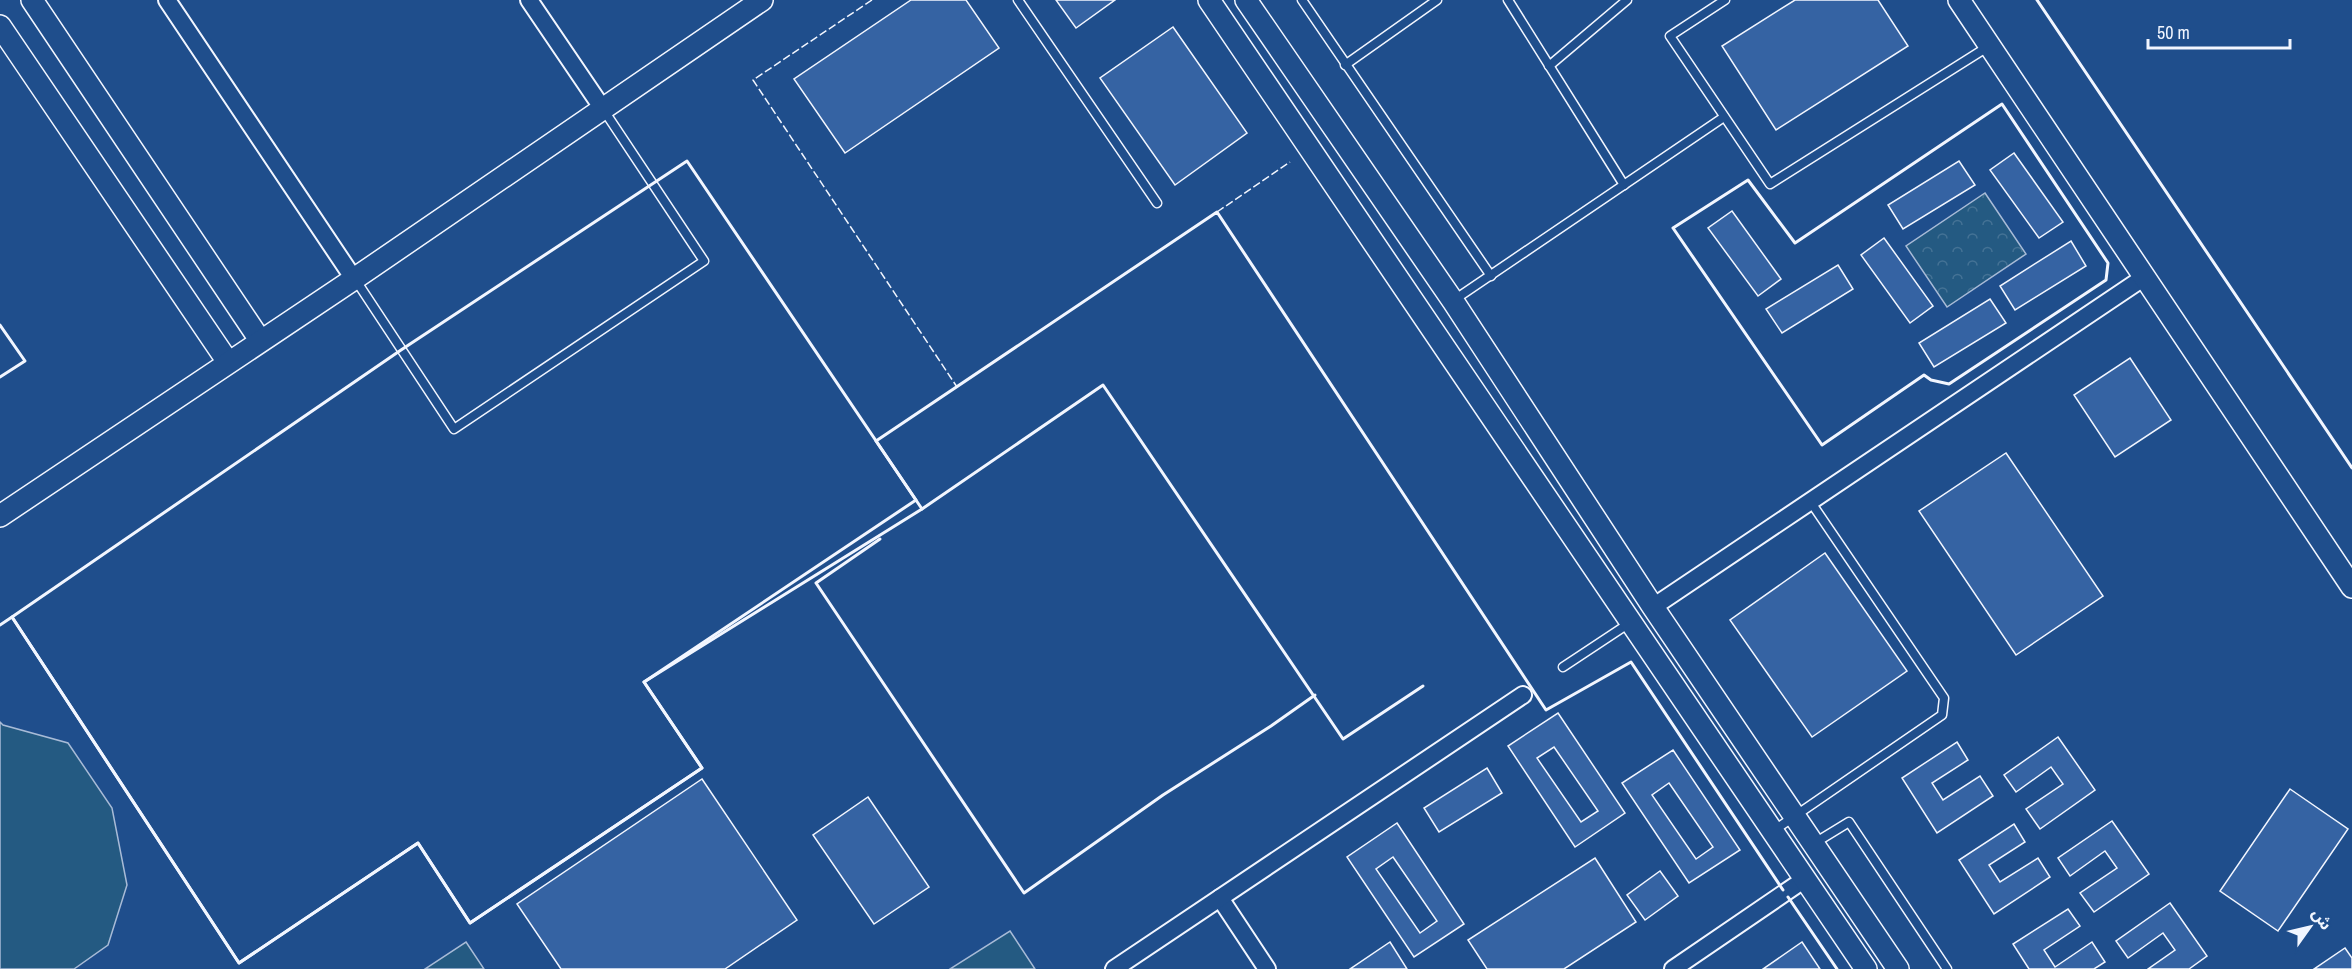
<svg xmlns="http://www.w3.org/2000/svg" width="2352" height="969" viewBox="0 0 2352 969" font-family="'Archivo Narrow','Noto Sans Arabic',sans-serif">
<style>
.green{fill:#245a82;stroke:#a8bbd7;stroke-width:1.5}
.park{fill:url(#park-crowns);stroke:#a8bbd7;stroke-width:1.5}
.building{fill:#3563a3;stroke:#f2f6ff;stroke-width:1.5;fill-rule:evenodd}
.lines{fill:none;stroke-linecap:round;stroke-linejoin:round}
.service-casing{stroke:#f2f6ff;stroke-width:11}
.minor-casing{stroke:#f2f6ff;stroke-width:20}
.tertiary-casing{stroke:#f2f6ff;stroke-width:24}
.service{stroke:#1f4e8c;stroke-width:8}
.minor{stroke:#1f4e8c;stroke-width:16}
.tertiary{stroke:#1f4e8c;stroke-width:21}
.fence{stroke:#f2f6ff;stroke-width:1.5;stroke-dasharray:8 3;stroke-linecap:butt}
.wall{stroke:#f2f6ff;stroke-width:3}
</style>
<defs>
<pattern id="park-crowns" width="20" height="18" patternUnits="userSpaceOnUse" patternTransform="scale(1.5)"><rect width="20" height="18" fill="#245a82"/><path d="M2 6a3 3 0 1 1 6 0M12 15a3 3 0 1 1 6 0" fill="none" stroke="#447295"/></pattern>
</defs>
<rect width="100%" height="100%" fill="#1f4e8c"/>
<g class="green">
<path d="M 0,722 L 3,725 L 68,743 L 112,808 L 127,885 L 108,945 L 74,969 L 0,969 Z"/>
<path d="M 1010,931 L 1035,969 L 950,969 Z"/>
<path d="M 466,942 L 484,969 L 425,969 Z"/>
</g>
<path class="park" d="M 1985,193 L 2026,254 L 1947,307 L 1906,246 Z"/>
<g class="building">
<path d="M 911,0 L 966,0 L 999,48 L 845,153 L 794,79 Z"/>
<path d="M 1056,0 L 1115,0 L 1076,28 Z"/>
<path d="M 1795,0 L 1878,0 L 1908,46 L 1776,130 L 1722,46 Z"/>
<path d="M 1173,27 L 1247,133 L 1175,185 L 1100,78 Z"/>
<path d="M 2014,153 L 2063,222 L 2039,238 L 1990,170 Z"/>
<path d="M 1959,161 L 1975,185 L 1903,229 L 1888,205 Z"/>
<path d="M 1732,211 L 1781,279 L 1758,296 L 1708,228 Z"/>
<path d="M 1884,238 L 1933,306 L 1910,323 L 1861,255 Z"/>
<path d="M 2071,241 L 2086,266 L 2015,310 L 2000,286 Z"/>
<path d="M 1838,265 L 1853,289 L 1782,333 L 1766,309 Z"/>
<path d="M 1990,299 L 2006,323 L 1934,367 L 1919,343 Z"/>
<path d="M 2130,358 L 2171,420 L 2115,457 L 2074,395 Z"/>
<path d="M 2006,453 L 2103,596 L 2016,655 L 1919,511 Z"/>
<path d="M 1825,553 L 1907,671 L 1812,737 L 1730,620 Z"/>
<path d="M 1558,713 L 1625,813 L 1575,847 L 1508,746 ZM 1554,747 L 1598,811 L 1581,822 L 1537,758 Z"/>
<path d="M 2058,737 L 2095,790 L 2040,829 L 2026,809 L 2063,784 L 2051,767 L 2016,792 L 2004,775 Z"/>
<path d="M 1957,742 L 1968,760 L 1932,783 L 1943,800 L 1980,776 L 1993,796 L 1937,833 L 1902,778 Z"/>
<path d="M 1673,750 L 1740,850 L 1689,883 L 1622,783 ZM 1669,783 L 1713,847 L 1696,859 L 1652,795 Z"/>
<path d="M 1487,768 L 1502,793 L 1439,832 L 1424,808 Z"/>
<path d="M 702,779 L 797,920 L 725,969 L 561,969 L 517,904 Z"/>
<path d="M 2290,789 L 2348,829 L 2278,931 L 2220,891 Z"/>
<path d="M 868,797 L 929,887 L 874,924 L 813,835 Z"/>
<path d="M 2112,821 L 2149,874 L 2094,912 L 2080,893 L 2117,868 L 2105,851 L 2070,876 L 2058,858 Z"/>
<path d="M 1397,823 L 1464,924 L 1414,957 L 1347,857 ZM 1393,857 L 1437,921 L 1420,933 L 1376,869 Z"/>
<path d="M 2014,824 L 2025,842 L 1989,865 L 2000,882 L 2038,858 L 2050,877 L 1994,914 L 1959,860 Z"/>
<path d="M 1595,858 L 1636,922 L 1564,969 L 1487,969 L 1468,940 Z"/>
<path d="M 1660,871 L 1678,896 L 1645,920 L 1627,895 Z"/>
<path d="M 2170,903 L 2207,956 L 2189,969 L 2148,969 L 2175,950 L 2163,933 L 2128,958 L 2116,941 Z"/>
<path d="M 2068,909 L 2080,926 L 2044,950 L 2055,967 L 2092,942 L 2105,962 L 2094,969 L 2029,969 L 2013,944 Z"/>
<path d="M 1390,942 L 1407,969 L 1350,969 Z"/>
<path d="M 1802,942 L 1820,969 L 1763,969 Z"/>
<path d="M 2345,948 L 2352,958 L 2352,969 L 2314,969 Z"/>
</g>
<g class="lines">
<defs>
<g id="service">
<path d="M 1018,0 L 1157,203"/>
<path d="M 1302,0 L 1491,276"/>
<path d="M 1508,0 L 1624,185"/>
<path d="M 1725,0 L 1670,36 L 1770,184 L 1989,46"/>
<path d="M 1345,65 L 1437,0"/>
<path d="M 1549,66 L 1627,0"/>
<path d="M 355,279 L 454,429 L 704,261 L 603,109"/>
<path d="M 1454,300 L 1724,117"/>
<path d="M 1563,667 L 1631,622"/>
<path d="M 1773,831 L 1942,715 L 1944,698 L 1810,501"/>
<path d="M 1813,844 L 1849,822 L 1947,969"/>
</g>
<g id="minor">
<path d="M 167,0 L 354,279"/>
<path d="M 529,0 L 603,109"/>
<path d="M 1653,607 L 2143,278"/>
<path d="M 1220,898 L 1267,969"/>
<path d="M 1114,969 L 1523,695"/>
<path d="M 1673,969 L 1805,879"/>
</g>
<g id="tertiary">
<path d="M 32,0 L 260,340"/>
<path d="M 1209,0 L 1866,969"/>
<path d="M 1246,0 L 1453,301 L 1653,607 L 1898,969"/>
<path d="M 1959,0 L 2352,587"/>
<path d="M 0,26 L 228,362"/>
<path d="M 0,516 L 354,279 L 762,0"/>
</g>
</defs>
<use href="#service" class="service-casing"/>
<use href="#minor" class="minor-casing"/>
<use href="#tertiary" class="tertiary-casing"/>
<use href="#service" class="service"/>
<use href="#minor" class="minor"/>
<use href="#tertiary" class="tertiary"/>
<g class="fence">
<path d="M 872,0 L 753,80 L 957,387"/>
<path d="M 1217,212 L 1290,162"/>
</g>
<g class="wall">
<path d="M 2037,0 L 2352,468"/>
<path d="M 2002,104 L 2108,263 L 2106,280 L 1949,384 L 1931,380 L 1924,375 L 1822,445 L 1673,228 L 1748,180 L 1795,243 Z"/>
<path d="M 687,161 L 916,500 L 644,682 L 702,768 L 470,923 L 418,843 L 239,963 L 12,617 L 401,350 Z"/>
<path d="M 0,325 L 25,361 L 0,377"/>
<path d="M 922,509 L 1103,385 L 1343,739 L 1423,686"/>
<path d="M 880,539 L 816,583 L 1024,893 L 1163,795 L 1271,726 L 1315,695"/>
<path d="M 0,625 L 12,617 L 239,963 L 418,843 L 470,923 L 702,768 L 644,682 L 922,509 L 876,441 L 1217,212 L 1546,710 L 1631,662 L 1783,890"/>
<path d="M 1788,897 L 1837,969"/>
</g>
</g>
<g transform="translate(2310 927) rotate(56)" stroke="#1f4e8c" stroke-width="4.5" paint-order="stroke">
<path d="M0-4.5L10 22L0 15L-10 22Z" fill="#f2f6ff"/>
<text y="-9" font-size="16" font-weight="bold" text-anchor="middle" fill="#f2f6ff">ش</text>
</g>
<path d="M2148 39v9h142v-9" fill="none" stroke="#f2f6ff" stroke-width="3"/>
<text x="2157" y="39" font-size="18" fill="#f2f6ff" stroke="#1f4e8c" stroke-width="4.5" paint-order="stroke">50 m</text>
</svg>
